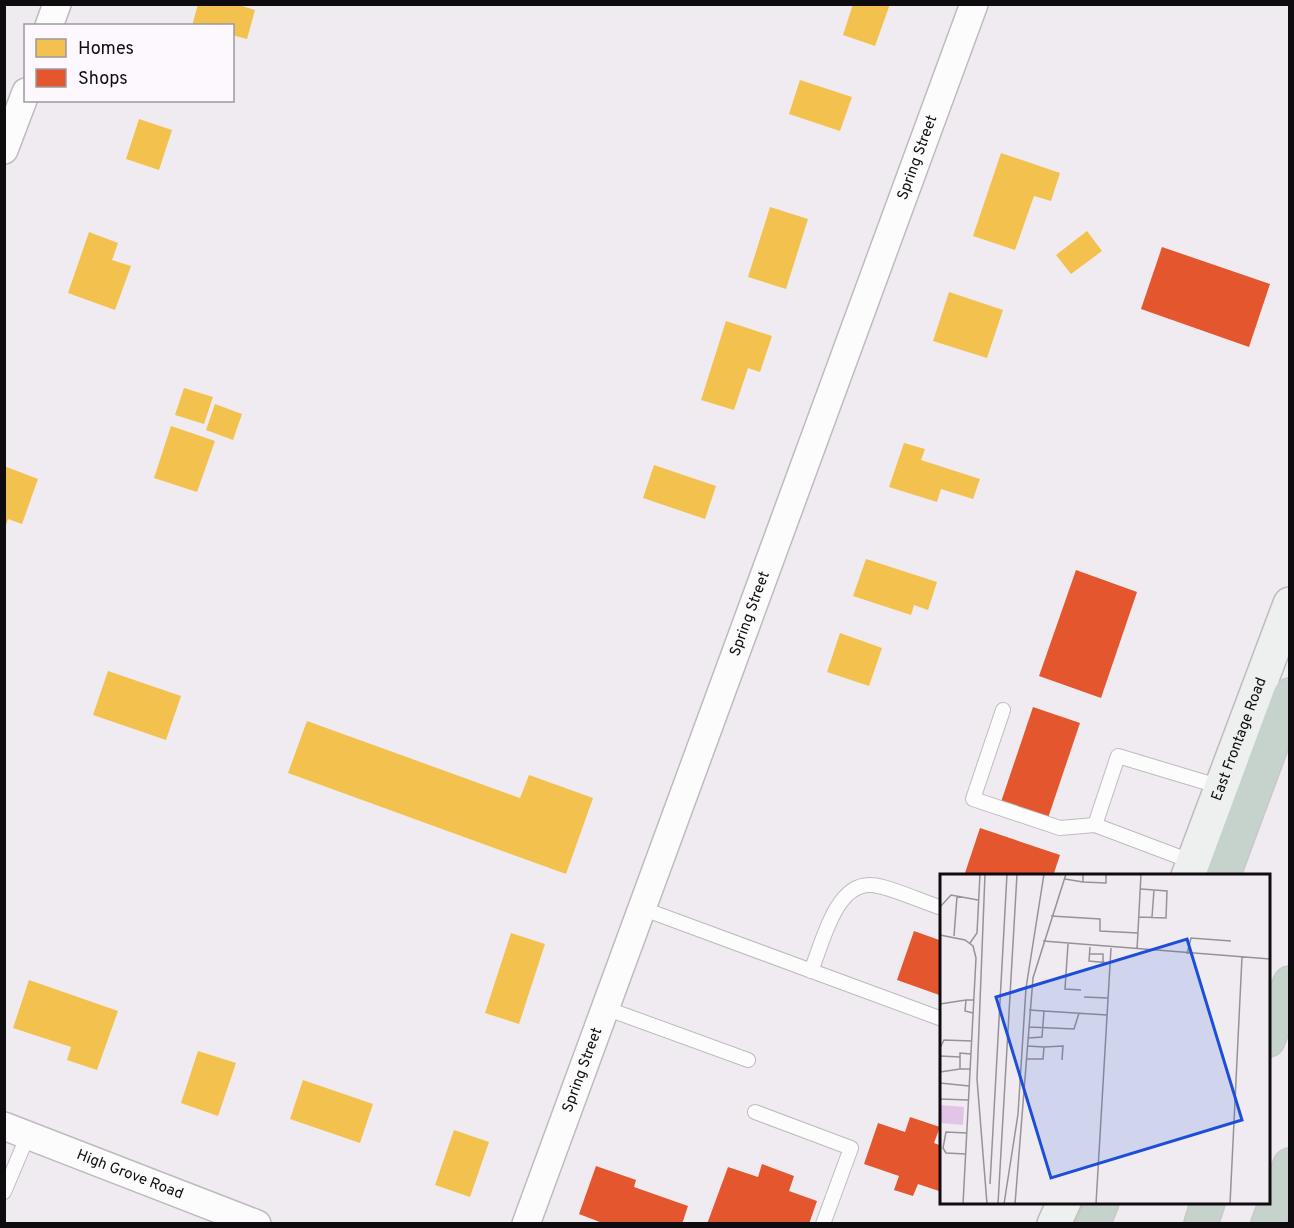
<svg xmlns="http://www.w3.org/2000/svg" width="1294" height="1228" viewBox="0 0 1294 1228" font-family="Overpass,sans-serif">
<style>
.homes{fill:#f2c14e}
.shops{fill:#e4572e}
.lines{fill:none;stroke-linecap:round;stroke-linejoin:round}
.lane-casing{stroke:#bebbbe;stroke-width:16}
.street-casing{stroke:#bebbbe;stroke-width:30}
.secondary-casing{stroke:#bebbbe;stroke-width:36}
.highway-casing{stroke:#c9c7c9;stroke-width:36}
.lane{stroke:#fdfcfd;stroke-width:14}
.street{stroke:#fdfcfd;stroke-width:27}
.secondary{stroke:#edf0ee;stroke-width:33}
.highway{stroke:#c6d3cc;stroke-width:33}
.labels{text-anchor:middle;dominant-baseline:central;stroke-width:6;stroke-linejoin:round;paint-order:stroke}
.street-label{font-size:15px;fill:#0f0c0f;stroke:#fdf7fe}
.inset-road{fill:none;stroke:#969296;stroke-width:1.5}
.view{fill:#1d4ed8;fill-opacity:0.15;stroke:#1d4ed8;stroke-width:3}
.inset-edge{fill:none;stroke:#0f0c0f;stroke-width:3}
</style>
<rect width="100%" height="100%" fill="#f0ebf0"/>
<g class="homes">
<path d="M 198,4 L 235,4 L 255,10 L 247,39 L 232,35 L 232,26 L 192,26 Z"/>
<path d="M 853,4 L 890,4 L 875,46 L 843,35 Z"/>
<path d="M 800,80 L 852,97 L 840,131 L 789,114 Z"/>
<path d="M 139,119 L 172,130 L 159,170 L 126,159 Z"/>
<path d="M 1001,153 L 1060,173 L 1051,201 L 1034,196 L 1015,250 L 973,236 Z"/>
<path d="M 770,207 L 808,219 L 786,289 L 748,277 Z"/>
<path d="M 1087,231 L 1102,251 L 1071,274 L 1056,255 Z"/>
<path d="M 89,232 L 118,243 L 112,260 L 131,266 L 115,310 L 68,293 Z"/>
<path d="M 949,292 L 1003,310 L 987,358 L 933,341 Z"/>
<path d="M 726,321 L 772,336 L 760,372 L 748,368 L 734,410 L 701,400 Z"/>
<path d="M 184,388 L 213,397 L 204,424 L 175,415 Z"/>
<path d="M 215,404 L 242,414 L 233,440 L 206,430 Z"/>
<path d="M 171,426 L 215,441 L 197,492 L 154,478 Z"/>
<path d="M 904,443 L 925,449 L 921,460 L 980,479 L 973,499 L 941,489 L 937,502 L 889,487 Z"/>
<path d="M 654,465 L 716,486 L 705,519 L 643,498 Z"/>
<path d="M 4,466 L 38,479 L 22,524 L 8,519 L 5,529 Z"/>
<path d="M 866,559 L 937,582 L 928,610 L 914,605 L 911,615 L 853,596 Z"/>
<path d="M 840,633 L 882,648 L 869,686 L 827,672 Z"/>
<path d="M 108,671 L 181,696 L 166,740 L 93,715 Z"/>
<path d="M 307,721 L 520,798 L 529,775 L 593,798 L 566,874 L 288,773 Z"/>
<path d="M 511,933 L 545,944 L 519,1024 L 485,1013 Z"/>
<path d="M 29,980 L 118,1011 L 97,1070 L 67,1060 L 71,1047 L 13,1028 Z"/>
<path d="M 198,1051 L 236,1063 L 218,1116 L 181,1103 Z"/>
<path d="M 303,1080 L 373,1104 L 360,1143 L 290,1119 Z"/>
<path d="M 454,1130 L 489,1142 L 470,1197 L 435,1185 Z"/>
</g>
<g class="shops">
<path d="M 1162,247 L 1270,284 L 1249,347 L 1141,309 Z"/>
<path d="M 1076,570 L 1137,592 L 1101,698 L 1039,676 Z"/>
<path d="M 1033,707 L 1080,723 L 1048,818 L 1001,802 Z"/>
<path d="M 980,828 L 1060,855 L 1053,876 L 964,876 Z"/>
<path d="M 914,931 L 942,941 L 942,996 L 897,980 Z"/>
<path d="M 910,1117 L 940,1127 L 934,1143 L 942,1146 L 942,1192 L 918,1184 L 913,1196 L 894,1190 L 899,1176 L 864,1164 L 878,1123 L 905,1132 Z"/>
<path d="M 762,1164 L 794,1176 L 789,1191 L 817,1201 L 809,1224 L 707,1224 L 728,1167 L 758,1177 Z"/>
<path d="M 596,1166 L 636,1180 L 634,1187 L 688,1206 L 682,1224 L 605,1224 L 579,1214 Z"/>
</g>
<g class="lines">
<defs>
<g id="lane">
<path d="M 1003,710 L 973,799 L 1060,828 L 1095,825"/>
<path d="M 1193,862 L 1095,825 L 1118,756 L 1221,787"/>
<path d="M 641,908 L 942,1019"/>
<path d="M 811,971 C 822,945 835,883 871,885 C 886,885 925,903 942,908"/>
<path d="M 605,1008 L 748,1060"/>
<path d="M 755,1112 L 851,1148 L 823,1224"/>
<path d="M 4,1192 L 28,1135"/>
</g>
<g id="street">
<path d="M 49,26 L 57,4"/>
<path d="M 4,150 L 26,92"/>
<path id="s1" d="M 4,1126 L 257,1224"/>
<path id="s2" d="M 526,1224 L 974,4"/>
</g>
<g id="secondary">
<path id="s3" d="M 1188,876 L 1290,604"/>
<path d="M 1054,1224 L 1064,1202"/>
</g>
<g id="highway">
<path d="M 1223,876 L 1290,695"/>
<path d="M 1268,1040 L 1290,983"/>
<path d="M 1093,1224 L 1102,1202"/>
<path d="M 1201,1224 L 1208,1202"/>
<path d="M 1268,1224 L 1290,1165"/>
</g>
</defs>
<use href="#lane" class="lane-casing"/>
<use href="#street" class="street-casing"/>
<use href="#secondary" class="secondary-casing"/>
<use href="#highway" class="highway-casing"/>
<use href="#lane" class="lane"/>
<use href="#street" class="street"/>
<use href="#secondary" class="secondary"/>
<use href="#highway" class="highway"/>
</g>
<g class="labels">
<g class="street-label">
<text stroke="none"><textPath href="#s2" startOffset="1136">Spring Street</textPath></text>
<text stroke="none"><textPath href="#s2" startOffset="650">Spring Street</textPath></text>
<text stroke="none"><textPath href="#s3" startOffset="146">East Frontage Road</textPath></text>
<text stroke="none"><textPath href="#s2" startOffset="164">Spring Street</textPath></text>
<text stroke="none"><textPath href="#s1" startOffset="135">High Grove Road</textPath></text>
</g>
</g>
<g transform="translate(940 874)">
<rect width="330" height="330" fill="#f0ebf0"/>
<path d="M 0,231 L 24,233 L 23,251 L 0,249 Z" fill="#e3c4e9"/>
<path class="inset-road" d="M 45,0 L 37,205 L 47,330M 143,0 L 143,8 L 166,9 L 166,0M 210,0 L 230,0M 125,5 L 143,8M 0,33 L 11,21 L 38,26M 111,42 L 160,45 L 160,57 L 198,59M 199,43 L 226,44 L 227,17 L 201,15M 212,43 L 214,16M 0,61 L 25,66 L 33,72 L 36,84 L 23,330M 14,62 L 17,22M 103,67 L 330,85M 30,69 L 37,59 L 40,0M 128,70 L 125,115 L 141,116M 150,73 L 149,87 L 170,89M 197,76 L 201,0M 150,80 L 163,80 L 163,88M 247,80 L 251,64 L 291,67M 144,123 L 168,124M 0,130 L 26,126M 104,137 L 167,141M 33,139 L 25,137 L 26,126 L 34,126M 89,153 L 134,155 L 139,139M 88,164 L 102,163 L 104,137 L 89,136M 104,173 L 123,172 L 122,186M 0,174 L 4,166 L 32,167M 0,182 L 20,183M 87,185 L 103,185 L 104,173 L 87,172M 30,195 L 20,195 L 20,179 L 31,180M 0,198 L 20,195M 0,209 L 29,212M 0,225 L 28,226M 26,280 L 6,279 L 3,274 L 6,258 L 27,259M 50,310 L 67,0M 58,330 L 77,0M 64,330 L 78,240 L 86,114 L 104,0M 75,330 L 93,104 L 126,0M 156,330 L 171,74M 290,330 L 302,83"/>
<path class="view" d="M 247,65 L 302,246 L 111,304 L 56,123 Z"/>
<rect width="330" height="330" class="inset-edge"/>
</g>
<rect width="1294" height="1228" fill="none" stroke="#0f0c0f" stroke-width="12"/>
<rect x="24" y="24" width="210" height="78" fill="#fdf7fe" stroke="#9e999e" stroke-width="1.5"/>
<rect x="36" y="39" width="30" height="18" fill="#f2c14e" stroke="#9e999e" stroke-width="1.5"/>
<text x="78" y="54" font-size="18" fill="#0f0c0f">Homes</text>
<rect x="36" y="69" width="30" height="18" fill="#e4572e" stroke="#9e999e" stroke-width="1.5"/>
<text x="78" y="84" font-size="18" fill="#0f0c0f">Shops</text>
</svg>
